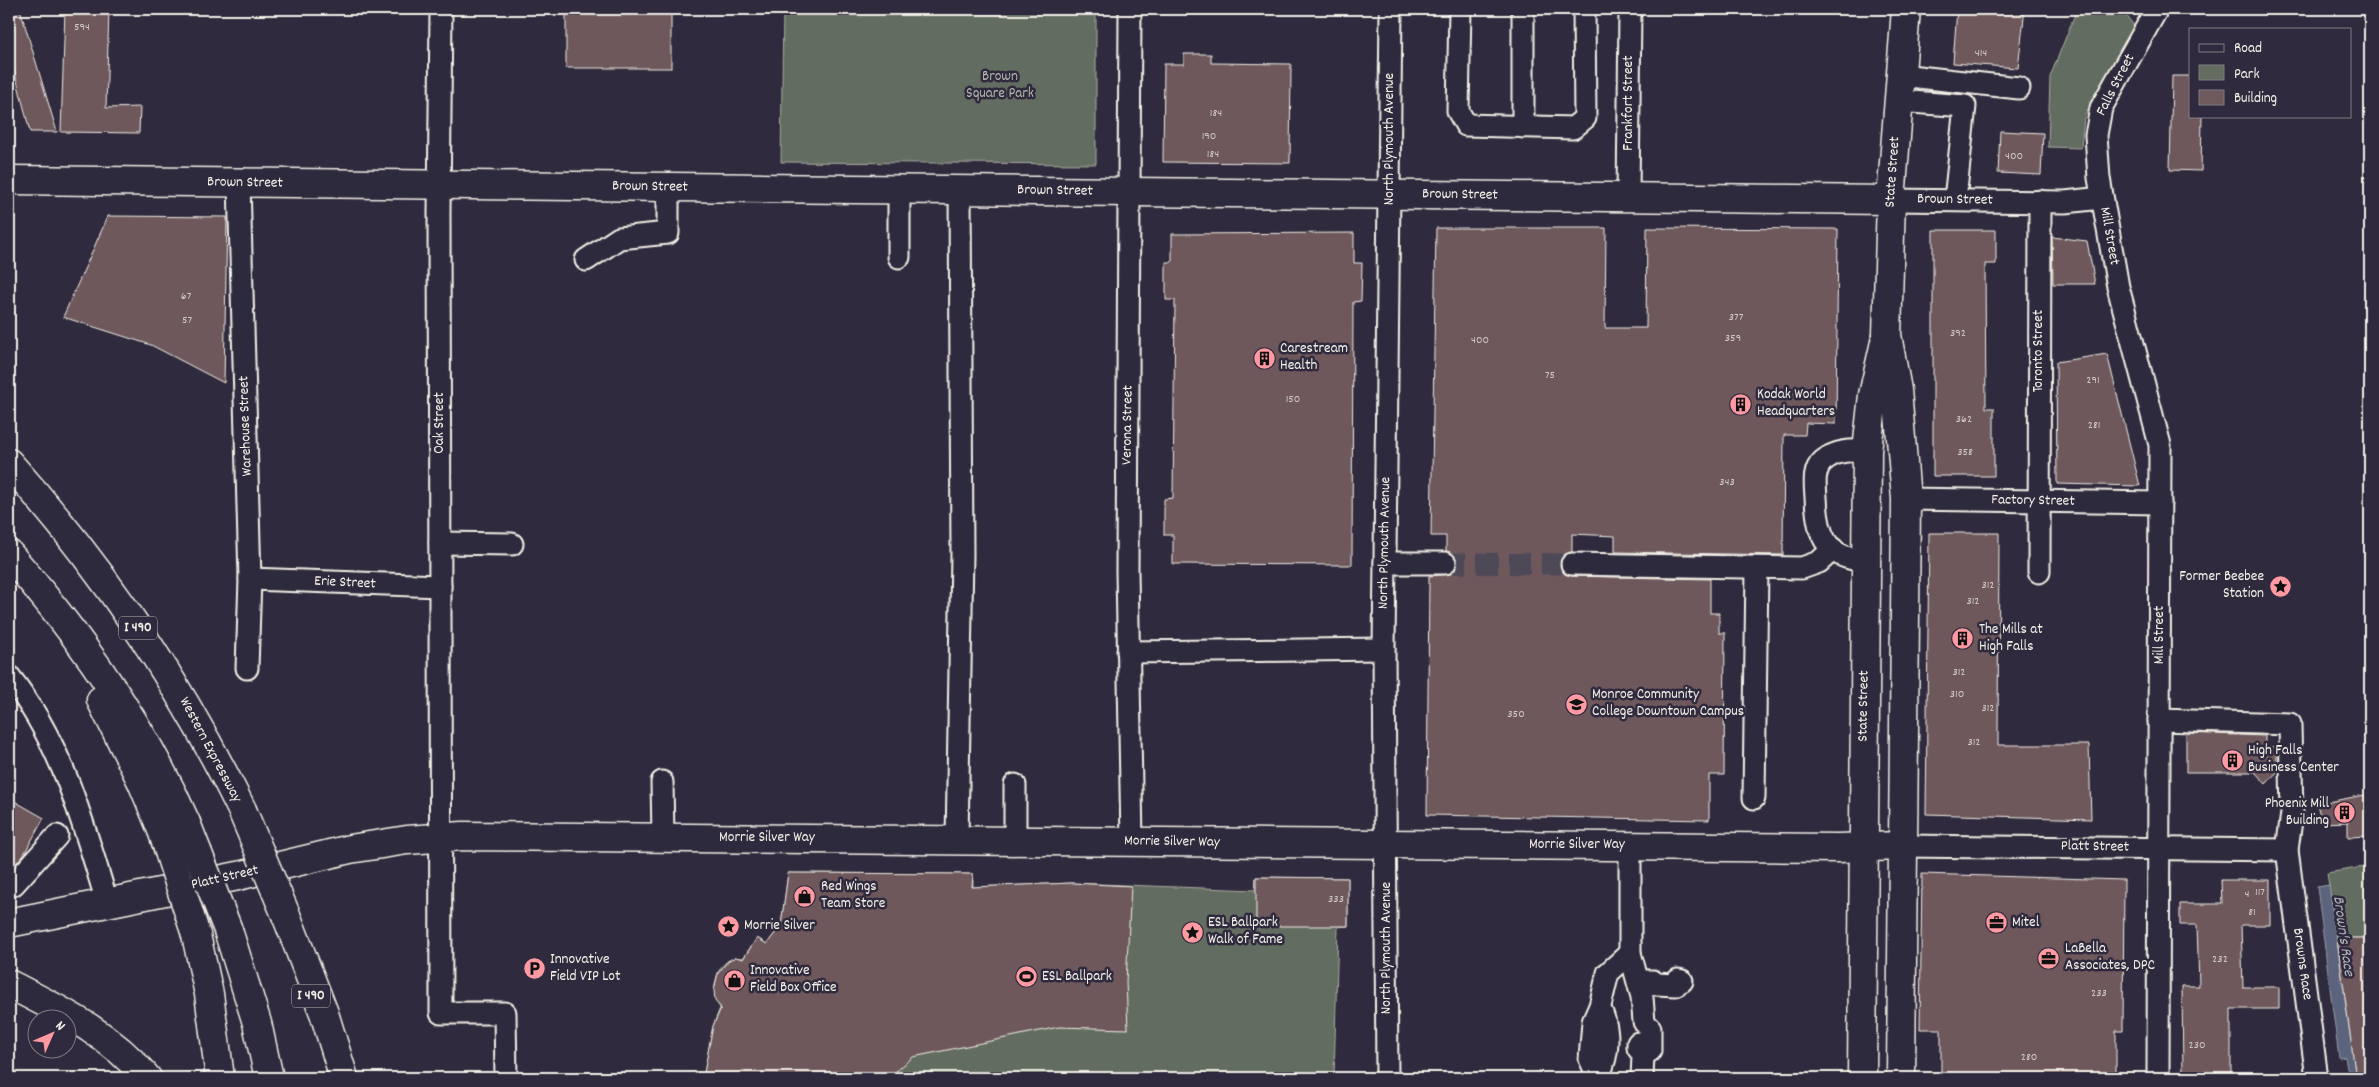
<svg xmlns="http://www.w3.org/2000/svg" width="2379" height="1087" viewBox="0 0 2379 1087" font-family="Dekko,sans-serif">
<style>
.green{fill:#646c60;stroke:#acaea4}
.water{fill:#5b647d;stroke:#989ca8}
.building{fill:#6e595c;stroke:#f4f1e8}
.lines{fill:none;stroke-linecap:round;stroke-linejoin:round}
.minor-tunnel{stroke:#4d4857;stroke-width:21;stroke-dasharray:21 11;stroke-linecap:butt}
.minor-casing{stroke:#f4f1e8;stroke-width:25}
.major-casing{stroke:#f4f1e8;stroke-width:31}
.highway-casing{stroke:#f4f1e8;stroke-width:31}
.minor{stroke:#2f2a3d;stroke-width:21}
.major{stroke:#2f2a3d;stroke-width:28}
.highway{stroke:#2f2a3d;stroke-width:28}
.highway-bridge-casing{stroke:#f4f1e8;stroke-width:31;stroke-linecap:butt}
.highway-bridge{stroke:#2f2a3d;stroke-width:28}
.labels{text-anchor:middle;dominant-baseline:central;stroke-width:5;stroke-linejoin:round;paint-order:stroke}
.number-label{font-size:12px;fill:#d2cbc5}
.shield{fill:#2f2a3d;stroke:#b9b5b5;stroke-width:1}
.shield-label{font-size:14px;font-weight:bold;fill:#f4f1e8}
.park-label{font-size:15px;fill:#b3b5ab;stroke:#2f2a3d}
.street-label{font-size:15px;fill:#f4f1e8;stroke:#2f2a3d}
.poi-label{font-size:15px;fill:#f4f1e8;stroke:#2f2a3d;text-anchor:start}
.water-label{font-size:16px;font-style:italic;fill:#afb2b8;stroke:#2f2a3d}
</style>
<rect width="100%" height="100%" fill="#2f2a3d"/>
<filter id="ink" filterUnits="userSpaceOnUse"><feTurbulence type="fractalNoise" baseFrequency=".02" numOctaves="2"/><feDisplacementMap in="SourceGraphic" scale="10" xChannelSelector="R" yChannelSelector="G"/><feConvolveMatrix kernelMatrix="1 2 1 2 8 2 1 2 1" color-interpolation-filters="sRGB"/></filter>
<g filter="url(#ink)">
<g class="green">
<path d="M 783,9 L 1096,9 L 1096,164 L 781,162 Z"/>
<path d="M 2077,9 L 2129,9 L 2126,15 L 2134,26 L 2084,118 L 2081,148 L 2048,147 L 2050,77 Z"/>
<path d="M 2370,866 L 2370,938 L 2337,938 L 2327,873 Z"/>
<path d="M 788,873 L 973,874 L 973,887 L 1072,883 L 1255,890 L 1256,877 L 1348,878 L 1348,926 L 1338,927 L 1334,1078 L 703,1078 L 713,1026 L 720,1008 C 709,991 716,954 743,958 L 757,938 L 767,944 L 781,925 Z"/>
</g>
<path class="water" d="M 2329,885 L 2356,1078 L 2349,1078 L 2345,1057 L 2339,1058 L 2317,887 Z"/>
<g class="building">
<path d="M 9,9 L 20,9 L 57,132 L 30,132 L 9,49 Z"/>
<path d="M 65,9 L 109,9 L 106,108 L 140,107 L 139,133 L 61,132 Z"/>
<rect x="566" y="9" width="105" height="59"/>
<path d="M 1957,9 L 2025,9 L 2018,68 L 1953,63 Z"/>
<path d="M 1184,54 L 1211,54 L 1211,63 L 1291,64 L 1290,163 L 1163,162 L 1164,64 L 1184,64 Z"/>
<path d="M 2172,76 L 2190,76 L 2190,116 L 2202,116 L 2201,171 L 2170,170 Z"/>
<path d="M 2000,131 L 2043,133 L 2041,175 L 1998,173 Z"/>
<path d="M 108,216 L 227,217 L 224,383 L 151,345 L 63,317 Z"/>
<path d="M 1436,228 L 1606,228 L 1605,328 L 1646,328 L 1647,228 L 1838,229 L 1836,424 L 1806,423 L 1805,435 L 1784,435 L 1783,555 L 1615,552 L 1615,536 L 1572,534 L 1572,552 L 1562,557 L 1560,563 L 1561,570 L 1572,576 L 1710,579 L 1710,613 L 1719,613 L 1719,633 L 1725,633 L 1724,775 L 1709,775 L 1709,820 L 1427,815 L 1429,576 L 1451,574 L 1457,563 L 1456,556 L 1446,551 L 1446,536 L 1431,536 Z"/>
<path d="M 1933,230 L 1996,230 L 1996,264 L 1985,264 L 1986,408 L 1994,408 L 1994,476 L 1933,476 Z"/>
<path d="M 1354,233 L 1354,263 L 1362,263 L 1361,301 L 1353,302 L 1352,565 L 1173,564 L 1173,535 L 1164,535 L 1164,499 L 1173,498 L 1175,300 L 1166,300 L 1166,262 L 1172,262 L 1172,234 Z"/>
<path d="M 2052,237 L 2087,241 L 2095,284 L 2053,284 Z"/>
<path d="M 2107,354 L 2140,486 L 2057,484 L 2056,362 Z"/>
<path d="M 1929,533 L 1999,533 L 1998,745 L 2089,745 L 2091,819 L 1926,814 Z"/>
<path d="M 2186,733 L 2265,736 L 2265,747 L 2277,747 L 2277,772 L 2266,784 L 2255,772 L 2186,772 Z"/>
<path d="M 2370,794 L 2370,836 L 2348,837 L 2348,822 L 2322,823 L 2317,804 Z"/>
<path d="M 9,798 L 44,818 L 24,854 L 9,871 Z"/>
<path d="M 788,873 L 973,874 L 972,887 L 1072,883 L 1131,886 L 1126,982 L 1128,1029 L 1059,1027 L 913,1057 L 888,1078 L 703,1078 L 713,1026 L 721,1008 L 715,1001 L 714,990 L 718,973 L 729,960 L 736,957 L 743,959 L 757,938 L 767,944 L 781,925 Z"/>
<path d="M 1922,874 L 2124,880 L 2123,1031 L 2116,1031 L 2116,1078 L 1941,1078 L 1941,1029 L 1920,1029 Z"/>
<path d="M 1256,877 L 1348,878 L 1348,926 L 1256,926 Z"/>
<path d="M 2221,880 L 2270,880 L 2270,925 L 2241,925 L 2243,987 L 2279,987 L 2279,1009 L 2231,1009 L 2231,1078 L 2183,1078 L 2182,986 L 2199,986 L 2197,925 L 2180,925 L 2180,904 L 2222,904 Z"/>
<path d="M 2337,938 L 2370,938 L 2370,1078 L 2356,1078 Z"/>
</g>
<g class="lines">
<path class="minor-tunnel" d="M 1445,563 L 1572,564"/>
<defs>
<g id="minor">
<path d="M 441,9 L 439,213 L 441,1013 L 505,1013 L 506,1078"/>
<path d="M 1130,9 L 1127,571 L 1132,841"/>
<path d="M 1460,9 L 1458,111 L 1466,125 L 1573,128 L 1585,118 L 1584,9"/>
<path d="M 1523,9 L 1523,127"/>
<path d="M 2157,9 L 2101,108 L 2096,135 L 2099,178 L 2118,287 L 2160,445 L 2158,1078"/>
<path d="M 1900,75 L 2019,88"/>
<path d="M 1898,101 L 1965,106 L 1955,200"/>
<path d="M 239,183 L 250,579 L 247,668"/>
<path d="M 899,190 L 899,257"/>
<path d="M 1628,197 L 1630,9"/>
<path d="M 1891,200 L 2065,202 L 2102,198"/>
<path d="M 586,260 L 619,238 L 668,233 L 668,187"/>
<path d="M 1906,499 L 2160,503"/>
<path d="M 440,543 L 512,544"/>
<path d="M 1866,560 C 1824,560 1817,531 1816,497 C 1815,484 1813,470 1823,461 C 1836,450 1852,450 1867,451"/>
<path d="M 1385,563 L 1445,563"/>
<path d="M 1572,564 L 1802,568 L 1819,562 L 1833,549"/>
<path d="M 2039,572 L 2040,201"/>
<path d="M 250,579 L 440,586"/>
<path d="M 1128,652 L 1384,649"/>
<path d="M 9,676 C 62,742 83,823 107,902"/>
<path d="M 2159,720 L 2290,724 L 2292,813 L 2287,850 L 2317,1078"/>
<path d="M 662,782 L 663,837"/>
<path d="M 1754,798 L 1757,568"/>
<path d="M 957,840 L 962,554 L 960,190"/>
<path d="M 1015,840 L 1015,785"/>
<path d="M 1630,846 L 1630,953 L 1642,997 L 1644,1022 L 1650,1028 L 1650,1051 L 1643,1055"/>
<path d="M 1903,846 L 2287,850"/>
<path d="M 9,887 L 14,884 L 57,836"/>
<path d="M 1638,981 L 1653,981 L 1656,984 L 1676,985 L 1678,980 L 1682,981"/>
<path d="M 1638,1043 L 1638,1048 L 1643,1055 L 1642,1078"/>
<path d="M 1598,1077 L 1590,1059 L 1593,1022 L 1600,1006 L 1608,973 L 1630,953"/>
<path d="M 1598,1077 C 1608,1057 1610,1035 1602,1013"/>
<path d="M 1387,1078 L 1384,649 L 1391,9"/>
</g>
<g id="major">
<path d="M 9,180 L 1891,200"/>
<path d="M 9,923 L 238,876 L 350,849 L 407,840 L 463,836 L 1838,848 L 1903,846"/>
<path d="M 1862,1078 L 1867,451 L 1873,395 L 1885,342"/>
<path d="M 1901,1078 L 1906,499 L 1897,390 L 1887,335 L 1891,200 L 1906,9"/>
</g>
<g id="highway">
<path d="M 9,463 C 103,568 180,683 242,810"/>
<path d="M 9,554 C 80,636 143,724 186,823"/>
<path d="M 101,700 L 142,782 L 162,830"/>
<path d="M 286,915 L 324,1013 L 344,1078"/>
<path d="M 228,930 L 257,1023 L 269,1078"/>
<path d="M 196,935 L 209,994 L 220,1078"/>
<path d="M 9,984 C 60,1010 109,1033 147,1078"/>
</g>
</defs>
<use href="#minor" class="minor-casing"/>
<use href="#major" class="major-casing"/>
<use href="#highway" class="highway-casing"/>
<use href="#minor" class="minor"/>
<use href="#major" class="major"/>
<use href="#highway" class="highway"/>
<defs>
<g id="highway-bridge">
<path d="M 242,810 L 286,915"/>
<path d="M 186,823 L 228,930"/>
<path d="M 162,830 L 196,935"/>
</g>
</defs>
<use href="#highway-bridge" class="highway-bridge-casing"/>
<use href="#highway-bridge" class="highway-bridge"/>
</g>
</g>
<defs>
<symbol id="building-disc" viewBox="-11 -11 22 22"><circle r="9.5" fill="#ff9aa2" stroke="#2f2a3d"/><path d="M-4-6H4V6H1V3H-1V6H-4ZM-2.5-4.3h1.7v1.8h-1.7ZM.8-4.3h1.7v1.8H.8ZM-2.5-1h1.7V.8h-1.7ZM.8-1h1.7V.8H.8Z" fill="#111"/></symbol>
<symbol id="sight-disc" viewBox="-11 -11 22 22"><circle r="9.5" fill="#ff9aa2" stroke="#2f2a3d"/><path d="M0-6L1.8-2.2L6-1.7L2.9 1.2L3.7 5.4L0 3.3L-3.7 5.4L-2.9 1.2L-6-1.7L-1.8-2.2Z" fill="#111"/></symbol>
<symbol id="university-disc" viewBox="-11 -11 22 22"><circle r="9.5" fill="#ff9aa2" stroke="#2f2a3d"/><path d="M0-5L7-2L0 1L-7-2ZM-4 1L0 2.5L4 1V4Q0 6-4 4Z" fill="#111"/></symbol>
<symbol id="shop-disc" viewBox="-11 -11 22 22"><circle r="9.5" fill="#ff9aa2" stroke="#2f2a3d"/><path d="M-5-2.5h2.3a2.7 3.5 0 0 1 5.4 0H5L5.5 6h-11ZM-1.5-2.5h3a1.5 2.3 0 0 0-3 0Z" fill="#111"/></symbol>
<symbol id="office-disc" viewBox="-11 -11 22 22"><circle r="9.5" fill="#ff9aa2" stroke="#2f2a3d"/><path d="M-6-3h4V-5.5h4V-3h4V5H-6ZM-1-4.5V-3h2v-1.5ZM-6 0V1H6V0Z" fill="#111"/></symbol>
<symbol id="parking-disc" viewBox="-11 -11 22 22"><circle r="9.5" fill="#ff9aa2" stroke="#2f2a3d"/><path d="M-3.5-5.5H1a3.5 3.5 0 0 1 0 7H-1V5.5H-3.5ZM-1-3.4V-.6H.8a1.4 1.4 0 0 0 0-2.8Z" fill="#111"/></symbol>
<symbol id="stadium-disc" viewBox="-11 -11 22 22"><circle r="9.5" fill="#ff9aa2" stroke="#2f2a3d"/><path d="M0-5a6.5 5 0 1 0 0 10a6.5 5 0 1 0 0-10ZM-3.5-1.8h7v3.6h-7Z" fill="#111"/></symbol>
</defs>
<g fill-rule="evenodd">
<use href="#building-disc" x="1252" y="346" width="25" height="25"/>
<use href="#building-disc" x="1728" y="392" width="25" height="25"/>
<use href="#sight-disc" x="2268" y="574" width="25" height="25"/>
<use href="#building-disc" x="1950" y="626" width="25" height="25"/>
<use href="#university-disc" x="1564" y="692" width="25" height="25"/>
<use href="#building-disc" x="2220" y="748" width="25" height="25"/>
<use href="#building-disc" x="2332" y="800" width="25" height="25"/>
<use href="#shop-disc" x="792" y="884" width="25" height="25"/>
<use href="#office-disc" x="1984" y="910" width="25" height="25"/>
<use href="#sight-disc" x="716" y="914" width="25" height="25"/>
<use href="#sight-disc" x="1180" y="920" width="25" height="25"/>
<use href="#office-disc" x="2036" y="946" width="25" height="25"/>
<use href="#parking-disc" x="522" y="956" width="25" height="25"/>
<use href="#stadium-disc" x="1014" y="964" width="25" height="25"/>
<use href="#shop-disc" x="722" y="968" width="25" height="25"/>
</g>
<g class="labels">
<g class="number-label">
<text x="82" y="27">594</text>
<text x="1981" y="53">414</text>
<text x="1216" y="113">184</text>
<text x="1209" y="136">190</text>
<text x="1213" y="154">184</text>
<text x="2014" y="156">400</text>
<text x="186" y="296">67</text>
<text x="1736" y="317">377</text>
<text x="187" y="320">57</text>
<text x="1958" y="333">392</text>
<text x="1733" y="338">359</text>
<text x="1480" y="340">400</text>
<text x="1550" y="375">75</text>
<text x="2093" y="380">291</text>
<text x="1293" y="399">150</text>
<text x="1964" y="419">362</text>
<text x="2094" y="425">281</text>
<text x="1965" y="452">358</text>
<text x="1727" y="482">343</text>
<text x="1988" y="585">312</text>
<text x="1973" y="601">312</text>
<text x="1959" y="672">312</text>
<text x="1957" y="694">310</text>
<text x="1988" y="708">312</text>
<text x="1516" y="714">350</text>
<text x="1974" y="742">312</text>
<text x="2260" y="892">117</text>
<text x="2247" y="894">4</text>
<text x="1336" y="899">333</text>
<text x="2252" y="912">81</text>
<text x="2220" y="959">232</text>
<text x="2099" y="993">233</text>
<text x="2197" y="1045">230</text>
<text x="2029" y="1057">280</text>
</g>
<g class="shield">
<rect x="119" y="616.5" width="38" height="23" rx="4"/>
<rect x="292" y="984.5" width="38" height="23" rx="4"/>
</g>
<g class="shield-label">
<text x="138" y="628">I 490</text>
<text x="311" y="996">I 490</text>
</g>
<g class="park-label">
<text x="1000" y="77">Brown<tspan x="1000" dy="17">Square Park</tspan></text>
</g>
<g class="street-label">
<text transform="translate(2116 85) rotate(-63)">Falls Street</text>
<text transform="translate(1629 103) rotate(-90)">Frankfort Street</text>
<text transform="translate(1390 139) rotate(-90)">North Plymouth Avenue</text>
<text transform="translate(1893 172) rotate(-86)">State Street</text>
<text transform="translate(245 183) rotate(1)">Brown Street</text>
<text transform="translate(650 187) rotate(1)">Brown Street</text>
<text transform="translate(1055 191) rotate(1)">Brown Street</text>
<text transform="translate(1460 195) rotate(1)">Brown Street</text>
<text transform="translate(1955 200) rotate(1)">Brown Street</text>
<text transform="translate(2109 236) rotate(80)">Mill Street</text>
<text transform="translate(2039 351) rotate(-90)">Toronto Street</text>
<text transform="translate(440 423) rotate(-90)">Oak Street</text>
<text transform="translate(1128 425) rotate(-89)">Verona Street</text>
<text transform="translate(246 426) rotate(-92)">Warehouse Street</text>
<text transform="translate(2033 501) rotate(1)">Factory Street</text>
<text transform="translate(1385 543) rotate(-89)">North Plymouth Avenue</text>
<text transform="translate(345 583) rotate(3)">Erie Street</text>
<text transform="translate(2160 635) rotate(-90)">Mill Street</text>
<text transform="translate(1864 706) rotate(-89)">State Street</text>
<text transform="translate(210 750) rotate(62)">Western Expressway</text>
<text x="767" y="838">Morrie Silver Way</text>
<text transform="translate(1172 842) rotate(1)">Morrie Silver Way</text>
<text x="1577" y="845">Morrie Silver Way</text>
<text transform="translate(2095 847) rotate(1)">Platt Street</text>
<text transform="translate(225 878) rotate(-13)">Platt Street</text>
<text transform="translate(1387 948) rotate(-90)">North Plymouth Avenue</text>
<text transform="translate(2302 964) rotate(82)">Browns Race</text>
</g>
<g class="poi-label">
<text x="1280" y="349">Carestream<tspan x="1280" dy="17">Health</tspan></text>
<text x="1757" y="395">Kodak World<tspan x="1757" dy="17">Headquarters</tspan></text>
<text x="2264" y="577" text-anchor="end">Former Beebee<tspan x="2264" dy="17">Station</tspan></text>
<text x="1979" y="630">The Mills at<tspan x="1979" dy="17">High Falls</tspan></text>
<text x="1592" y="695">Monroe Community<tspan x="1592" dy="17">College Downtown Campus</tspan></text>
<text x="2248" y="751">High Falls<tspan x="2248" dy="17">Business Center</tspan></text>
<text x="2329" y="804" text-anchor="end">Phoenix Mill<tspan x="2329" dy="17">Building</tspan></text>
<text x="821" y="887">Red Wings<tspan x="821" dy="17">Team Store</tspan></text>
<text x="1208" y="923">ESL Ballpark<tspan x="1208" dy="17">Walk of Fame</tspan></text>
<text x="2012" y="923">Mitel</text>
<text x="744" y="926">Morrie Silver</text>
<text x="2065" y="949">LaBella<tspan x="2065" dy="17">Associates, DPC</tspan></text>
<text x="550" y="960">Innovative<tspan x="550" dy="17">Field VIP Lot</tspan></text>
<text x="750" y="971">Innovative<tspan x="750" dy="17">Field Box Office</tspan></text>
<text x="1042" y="977">ESL Ballpark</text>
</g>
<g class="water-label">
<text transform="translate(2343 936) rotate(82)">Brown's Race</text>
</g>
</g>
<rect width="2379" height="1087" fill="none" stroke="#2f2a3d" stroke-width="30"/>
<rect x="15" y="15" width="2349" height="1057" fill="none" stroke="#f4f1e8" stroke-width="2" filter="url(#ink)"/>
<rect x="2189" y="28" width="162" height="90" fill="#2f2a3d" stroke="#7e7a81"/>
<rect x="2199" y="44" width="25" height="8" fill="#2f2a3d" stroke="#7e7a81"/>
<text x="2234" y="52" font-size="15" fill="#f4f1e8">Road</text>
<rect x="2199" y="65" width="25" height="15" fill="#646c60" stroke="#7e7a81"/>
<text x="2234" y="78" font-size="15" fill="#f4f1e8">Park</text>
<rect x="2199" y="90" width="25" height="15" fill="#6e595c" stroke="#7e7a81"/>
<text x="2234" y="102" font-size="15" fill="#f4f1e8">Building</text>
<g transform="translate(52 1034) rotate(45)"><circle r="24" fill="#2f2a3d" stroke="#7e7a81"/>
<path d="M0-4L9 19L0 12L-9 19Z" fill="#ff9aa2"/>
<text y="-8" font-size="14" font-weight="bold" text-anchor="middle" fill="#f4f1e8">N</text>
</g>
</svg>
